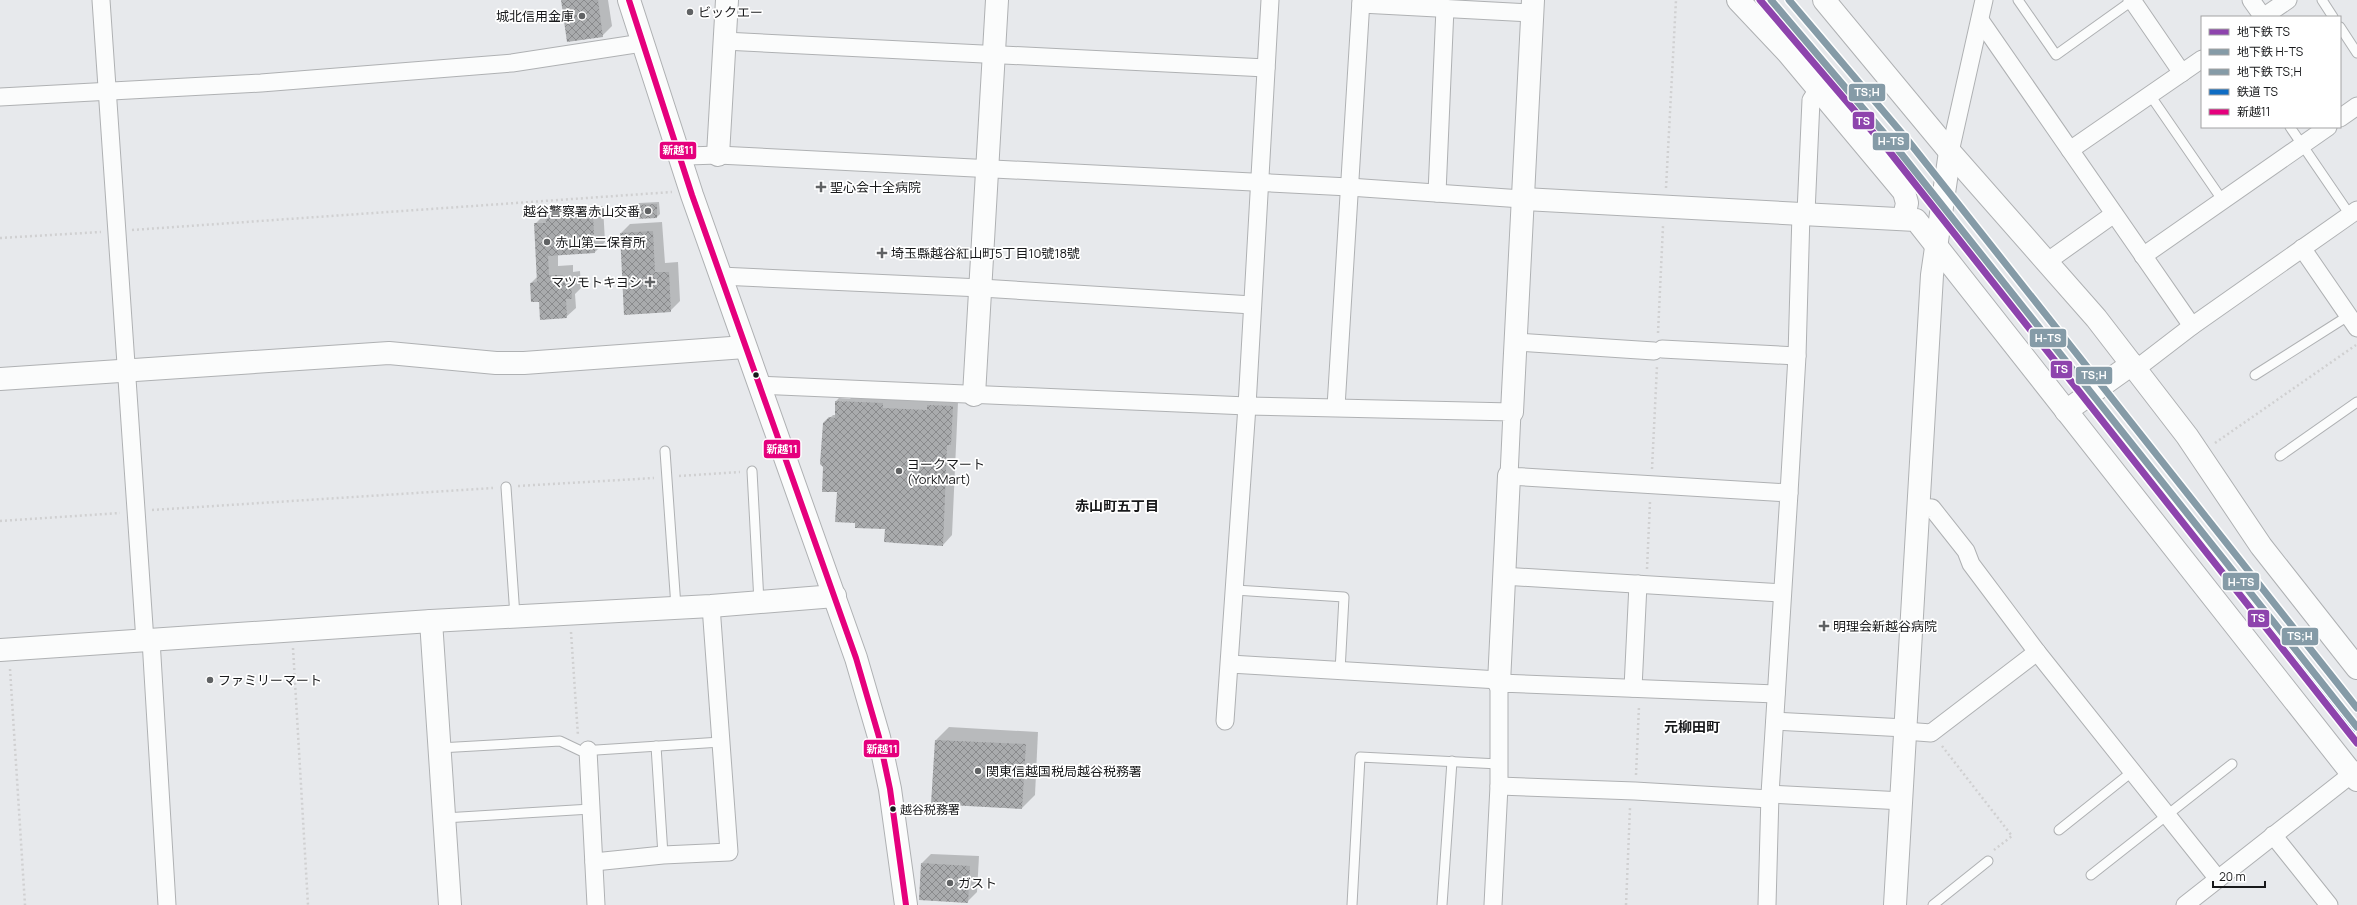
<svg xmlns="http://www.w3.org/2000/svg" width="2357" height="905" viewBox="0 0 2357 905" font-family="Manrope,'Noto Sans JP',sans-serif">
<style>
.shadow{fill:#0003;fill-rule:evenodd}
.building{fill:url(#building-cross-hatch)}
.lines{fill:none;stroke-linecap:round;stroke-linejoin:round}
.lane-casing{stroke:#afb1b3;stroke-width:11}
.street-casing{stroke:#afb1b3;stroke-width:19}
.secondary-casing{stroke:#afb1b3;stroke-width:24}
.path{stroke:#d0d0d1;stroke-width:2.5;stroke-dasharray:2 3;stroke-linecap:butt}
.lane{stroke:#fbfcfc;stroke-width:9}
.street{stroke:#fbfcfc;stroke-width:17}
.secondary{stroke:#fbfcfc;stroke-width:22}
.bus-1-casing{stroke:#fff;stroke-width:9}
.bus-1{stroke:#e5007d;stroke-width:6}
.rail-1-casing{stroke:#fff;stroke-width:10}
.rail-1{stroke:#0f6cc3;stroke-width:7}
.metro-1-casing{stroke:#fff;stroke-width:10}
.metro-2-casing{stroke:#fff;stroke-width:10}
.metro-3-casing{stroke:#fff;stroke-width:10}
.metro-1{stroke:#8e44ad;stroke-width:7}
.metro-2{stroke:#859ba7;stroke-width:7}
.metro-3{stroke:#859ba7;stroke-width:7}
.poi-dot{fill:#606264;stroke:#fff;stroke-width:1.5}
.bus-dot{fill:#18191b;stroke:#fff;stroke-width:1.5}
.labels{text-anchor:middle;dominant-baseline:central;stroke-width:3.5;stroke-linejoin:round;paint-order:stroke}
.bus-label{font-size:12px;fill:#18191b;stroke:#fff;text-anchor:start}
.poi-label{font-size:13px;fill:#18191b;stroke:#fff;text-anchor:start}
.neighbourhood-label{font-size:14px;font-weight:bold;fill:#18191b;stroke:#fff}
.line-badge{stroke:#fff;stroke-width:1.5}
.badge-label{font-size:11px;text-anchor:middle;font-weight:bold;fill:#fff}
</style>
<defs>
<pattern id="building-cross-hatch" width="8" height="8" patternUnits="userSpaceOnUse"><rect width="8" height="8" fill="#a9abad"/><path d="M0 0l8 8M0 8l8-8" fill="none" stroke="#898a8c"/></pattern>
</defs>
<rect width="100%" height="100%" fill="#e7e9ec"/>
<g class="shadow">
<path d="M 562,0 L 608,0 L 612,26 L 602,36 Z"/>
<path d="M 659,202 L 660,214 L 657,217 L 637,206 L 639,203 Z"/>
<path d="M 603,206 L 605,242 L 595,252 L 558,254 L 558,266 L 573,265 L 573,272 L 580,271 L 581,288 L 575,294 L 576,308 L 566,317 L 540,301 L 531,283 L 538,276 L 535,224 L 545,214 L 551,214 L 556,209 Z"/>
<path d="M 662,222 L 665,263 L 678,262 L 680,301 L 670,311 L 621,233 L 630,224 Z"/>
<path d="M 852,397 L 958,402 L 952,535 L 943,545 L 893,543 L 886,528 L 856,524 L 838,491 L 824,423 L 833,415 L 836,415 L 836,401 L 839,398 L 850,399 ZM 841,401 L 843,401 L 842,413 L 840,415 Z"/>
<path d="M 949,727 L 1038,732 L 1035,795 L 1022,808 L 936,740 Z"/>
<path d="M 931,854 L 979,856 L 977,892 L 967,902 L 922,863 Z"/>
</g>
<g class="building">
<path d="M 561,0 L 598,0 L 603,37 L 567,42 Z"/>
<path d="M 657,204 L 657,218 L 636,219 L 635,205 Z"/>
<path d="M 593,215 L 595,253 L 548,256 L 549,275 L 563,275 L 563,281 L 571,281 L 572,299 L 566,299 L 567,318 L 540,320 L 539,302 L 531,302 L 530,283 L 537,282 L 534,223 L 546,223 L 545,218 Z"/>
<path d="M 653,231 L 655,272 L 669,272 L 671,312 L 624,315 L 620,233 Z"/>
<path d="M 835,401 L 883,403 L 883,408 L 927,410 L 927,405 L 953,406 L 951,445 L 947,445 L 943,546 L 884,542 L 885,529 L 855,528 L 855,523 L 835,522 L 837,492 L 822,492 L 823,467 L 820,464 L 823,423 L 829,417 L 835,418 Z"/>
<path d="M 935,740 L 1026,744 L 1022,809 L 931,804 Z"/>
<path d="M 921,863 L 970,866 L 968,903 L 919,900 Z"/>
</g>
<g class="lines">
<defs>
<g id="lane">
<path d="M 2018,0 L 2056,55 L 2133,0"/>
<path d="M 2322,0 L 2333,17"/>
<path d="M 2340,27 L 2357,53"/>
<path d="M 2150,95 L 2223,201"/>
<path d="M 2290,127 L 2350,215"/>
<path d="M 2255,375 L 2348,316"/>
<path d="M 665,451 L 676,607"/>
<path d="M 2280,456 L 2357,402"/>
<path d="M 752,471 L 759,602"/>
<path d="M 506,487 L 515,616"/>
<path d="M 1235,590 L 1344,597 L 1340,671"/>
<path d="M 656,746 L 663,855"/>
<path d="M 439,748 L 560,741 L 581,751 L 721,742"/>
<path d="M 444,818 L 591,809"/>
<path d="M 2059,830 L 2133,771"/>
<path d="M 2091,875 L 2232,764"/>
<path d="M 1352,905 L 1360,757 L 1499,764"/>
<path d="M 1442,905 L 1452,761"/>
<path d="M 1933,905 L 1988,861"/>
</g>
<g id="street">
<path d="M 101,0 L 145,641"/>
<path d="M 2132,0 L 2182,73"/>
<path d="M 2251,0 L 2263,17"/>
<path d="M 1361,4 L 1532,13"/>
<path d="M 2263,17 L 2288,0"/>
<path d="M 1980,20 L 2192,326"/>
<path d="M 724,41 L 1266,68"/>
<path d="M 0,97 L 261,83 L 512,63 L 642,43"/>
<path d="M 2340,118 L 2357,106"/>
<path d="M 2070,150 L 2202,59"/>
<path d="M 1950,152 L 1984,0"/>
<path d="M 679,159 L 688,156 L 718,155 L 1349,187 L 1522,199"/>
<path d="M 1437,193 L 1445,8"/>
<path d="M 1806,213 L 1811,100 L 1818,89"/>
<path d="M 2302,248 L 2357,328"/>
<path d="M 2143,256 L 2328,127"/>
<path d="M 2048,261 L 2114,214"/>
<path d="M 720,276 L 981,288 L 1252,305"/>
<path d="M 1515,342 L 1654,351"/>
<path d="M 1662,349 L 1797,356"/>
<path d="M 2136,369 L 2192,326 L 2357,210"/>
<path d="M 758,385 L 1247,406 L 1512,412 L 1509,476 L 1789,493 L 1770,794 L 1767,905"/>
<path d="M 1336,407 L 1361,0"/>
<path d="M 1789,493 L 1797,356 L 1801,213"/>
<path d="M 1917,507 L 1932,508 L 1966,551 L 1971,564 L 2037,652 L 2218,879"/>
<path d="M 1503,576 L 1782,593"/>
<path d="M 151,640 L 167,905"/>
<path d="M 1230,664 L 1499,680"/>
<path d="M 1633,688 L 1638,584"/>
<path d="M 1225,721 L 1247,406 L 1270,0"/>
<path d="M 1775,721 L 1905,728"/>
<path d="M 1905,731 L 1931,733 L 2037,652"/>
<path d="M 588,750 L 596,905"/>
<path d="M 1499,786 L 1635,791 L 1770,799"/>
<path d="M 1770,794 L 1903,801"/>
<path d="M 2273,835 L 2329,905"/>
<path d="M 594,862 L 663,855 L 729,852 L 711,606"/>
<path d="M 1493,905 L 1499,786 L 1499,683 L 1776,694"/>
<path d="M 2185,905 L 2357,770"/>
</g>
<g id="secondary">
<path d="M 629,0 L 692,195 L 856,658 L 879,737 L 890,789 L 906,905"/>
<path d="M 1738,0 L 1788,53 L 1904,192 L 1907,203 L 1904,218"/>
<path d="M 1824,0 L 1950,152 L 2096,318 L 2187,436 L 2261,546 L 2357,668"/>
<path d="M 718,155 L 727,0"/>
<path d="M 1522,199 L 1916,220 L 2357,780"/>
<path d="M 0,379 L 389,353 L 496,363 L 524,363 L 745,347"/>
<path d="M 974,395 L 997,0"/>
<path d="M 2066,411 L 2132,364"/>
<path d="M 1512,412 L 1533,0"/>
<path d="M 431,621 L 450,905"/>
<path d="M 0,650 L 431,621 L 711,606 L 835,596"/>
<path d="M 1499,683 L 1509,476"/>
<path d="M 1895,905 L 1932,275 L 1950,152"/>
</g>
</defs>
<use href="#lane" class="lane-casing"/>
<use href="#street" class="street-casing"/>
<use href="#secondary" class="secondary-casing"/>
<g class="path">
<path d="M 1666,188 L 1676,0"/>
<path d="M 132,230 L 672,192"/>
<path d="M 0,238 L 101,232"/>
<path d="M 1658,333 L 1663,226"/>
<path d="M 2215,443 L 2356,345"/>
<path d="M 1652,469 L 1657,366"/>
<path d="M 679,476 L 740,472"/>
<path d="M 518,486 L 654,478"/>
<path d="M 152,510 L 493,488"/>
<path d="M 0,521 L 120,513"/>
<path d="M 1647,569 L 1650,502"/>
<path d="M 571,632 L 578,736"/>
<path d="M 293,648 L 308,905"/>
<path d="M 10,669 L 25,905"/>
<path d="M 1942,746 L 2012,836 L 1994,850"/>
<path d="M 1636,775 L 1639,706"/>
<path d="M 1626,905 L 1630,808"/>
</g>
<use href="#lane" class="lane"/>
<use href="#street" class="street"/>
<use href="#secondary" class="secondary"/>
<defs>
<path id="bus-1" d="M 629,0 L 692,195 L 856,658 L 879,737 L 890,789 L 906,905"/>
</defs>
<use href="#bus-1" class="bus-1-casing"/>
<use href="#bus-1" class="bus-1"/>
<defs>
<path id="rail-1" d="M 1765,5 L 1889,151 L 2351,732"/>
</defs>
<use href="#rail-1" class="rail-1-casing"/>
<use href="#rail-1" class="rail-1"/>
<defs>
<path id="metro-1" d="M 1760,0 L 1889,151 L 2357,743"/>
<path id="metro-2" d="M 1771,0 L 1895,146 L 2357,727"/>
<path id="metro-3" d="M 1789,0 L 1906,138 L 2357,708"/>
</defs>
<use href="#metro-1" class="metro-1-casing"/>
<use href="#metro-2" class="metro-2-casing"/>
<use href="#metro-3" class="metro-3-casing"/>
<use href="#metro-1" class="metro-1"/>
<use href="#metro-2" class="metro-2"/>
<use href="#metro-3" class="metro-3"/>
</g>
<g class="poi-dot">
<circle cx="690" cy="12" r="4"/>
<circle cx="582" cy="16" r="4"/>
<path d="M819 181h4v4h4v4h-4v4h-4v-4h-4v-4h4z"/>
<circle cx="648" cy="211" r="4"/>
<circle cx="547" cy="242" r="4"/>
<path d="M880 247h4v4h4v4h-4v4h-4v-4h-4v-4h4z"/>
<path d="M648 276h4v4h4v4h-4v4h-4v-4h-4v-4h4z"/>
<circle cx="899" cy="471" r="4"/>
<path d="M1822 620h4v4h4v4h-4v4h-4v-4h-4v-4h4z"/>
<circle cx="210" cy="680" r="4"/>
<circle cx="978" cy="771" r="4"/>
<circle cx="950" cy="883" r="4"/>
</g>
<g class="bus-dot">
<circle cx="756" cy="375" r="3.5"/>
<circle cx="893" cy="809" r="3.5"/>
</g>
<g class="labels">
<g class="bus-label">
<text x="900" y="809">越谷税務署</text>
</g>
<g class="poi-label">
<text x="698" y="12">ビックエー</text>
<text x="574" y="16" text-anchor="end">城北信用金庫</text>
<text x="830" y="187">聖心会十全病院</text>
<text x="640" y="211" text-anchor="end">越谷警察署赤山交番</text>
<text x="555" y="242">赤山第二保育所</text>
<text x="891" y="253">埼玉縣越谷紅山町5丁目10號18號</text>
<text x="642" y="282" text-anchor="end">マツモトキヨシ</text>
<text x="907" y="464">ヨークマート<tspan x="907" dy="15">(YorkMart)</tspan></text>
<text x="1833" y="626">明理会新越谷病院</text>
<text x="218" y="680">ファミリーマート</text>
<text x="986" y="771">関東信越国税局越谷税務署</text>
<text x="958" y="883">ガスト</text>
</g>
<g class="neighbourhood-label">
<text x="1117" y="505">赤山町五丁目</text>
<text x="1692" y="726">元柳田町</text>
</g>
</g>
<g class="line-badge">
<rect x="1848" y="83" width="38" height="19" rx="4" fill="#859ba7"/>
<rect x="1852" y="111" width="23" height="19" rx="4" fill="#8e44ad"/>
<rect x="1872" y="132" width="38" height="19" rx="4" fill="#859ba7"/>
<rect x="659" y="141" width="38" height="19" rx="4" fill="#e5007d"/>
<rect x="2029" y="328" width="38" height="20" rx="4" fill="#859ba7"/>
<rect x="2050" y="360" width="23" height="19" rx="4" fill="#8e44ad"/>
<rect x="2075" y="366" width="38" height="19" rx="4" fill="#859ba7"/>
<rect x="763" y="439" width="38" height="20" rx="4" fill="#e5007d"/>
<rect x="2222" y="572" width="38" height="19" rx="4" fill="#859ba7"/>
<rect x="2247" y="609" width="23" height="19" rx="4" fill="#8e44ad"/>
<rect x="2281" y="627" width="38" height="19" rx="4" fill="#859ba7"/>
<rect x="863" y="739" width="37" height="19" rx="4" fill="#e5007d"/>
</g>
<g class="badge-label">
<text x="1867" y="96">TS;H</text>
<text x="1863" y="125">TS</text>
<text x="1891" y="145">H-TS</text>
<text x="678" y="154">新越11</text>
<text x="2048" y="342">H-TS</text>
<text x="2061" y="373">TS</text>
<text x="2094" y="379">TS;H</text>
<text x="782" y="453">新越11</text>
<text x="2241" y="586">H-TS</text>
<text x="2258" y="622">TS</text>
<text x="2300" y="640">TS;H</text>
<text x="882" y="753">新越11</text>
</g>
<rect x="2201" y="16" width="140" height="112" fill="#ffffff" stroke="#a3a3a4"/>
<rect x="2209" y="29" width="20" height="6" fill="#8e44ad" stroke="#a3a3a4"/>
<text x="2237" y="36" font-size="12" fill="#18191b">地下鉄 TS</text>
<rect x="2209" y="49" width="20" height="6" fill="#859ba7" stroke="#a3a3a4"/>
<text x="2237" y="56" font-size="12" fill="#18191b">地下鉄 H-TS</text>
<rect x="2209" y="69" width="20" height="6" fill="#859ba7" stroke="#a3a3a4"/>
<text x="2237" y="76" font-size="12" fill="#18191b">地下鉄 TS;H</text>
<rect x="2209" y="89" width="20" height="6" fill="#0f6cc3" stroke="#a3a3a4"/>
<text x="2237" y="96" font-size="12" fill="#18191b">鉄道 TS</text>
<rect x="2209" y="109" width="20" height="6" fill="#e5007d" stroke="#a3a3a4"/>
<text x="2237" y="116" font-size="12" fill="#18191b">新越11</text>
<path d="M2213 881v6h52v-6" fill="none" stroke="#18191b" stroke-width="2"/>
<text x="2219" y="881" font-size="12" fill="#18191b" stroke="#ffffff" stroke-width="3" paint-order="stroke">20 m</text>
</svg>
